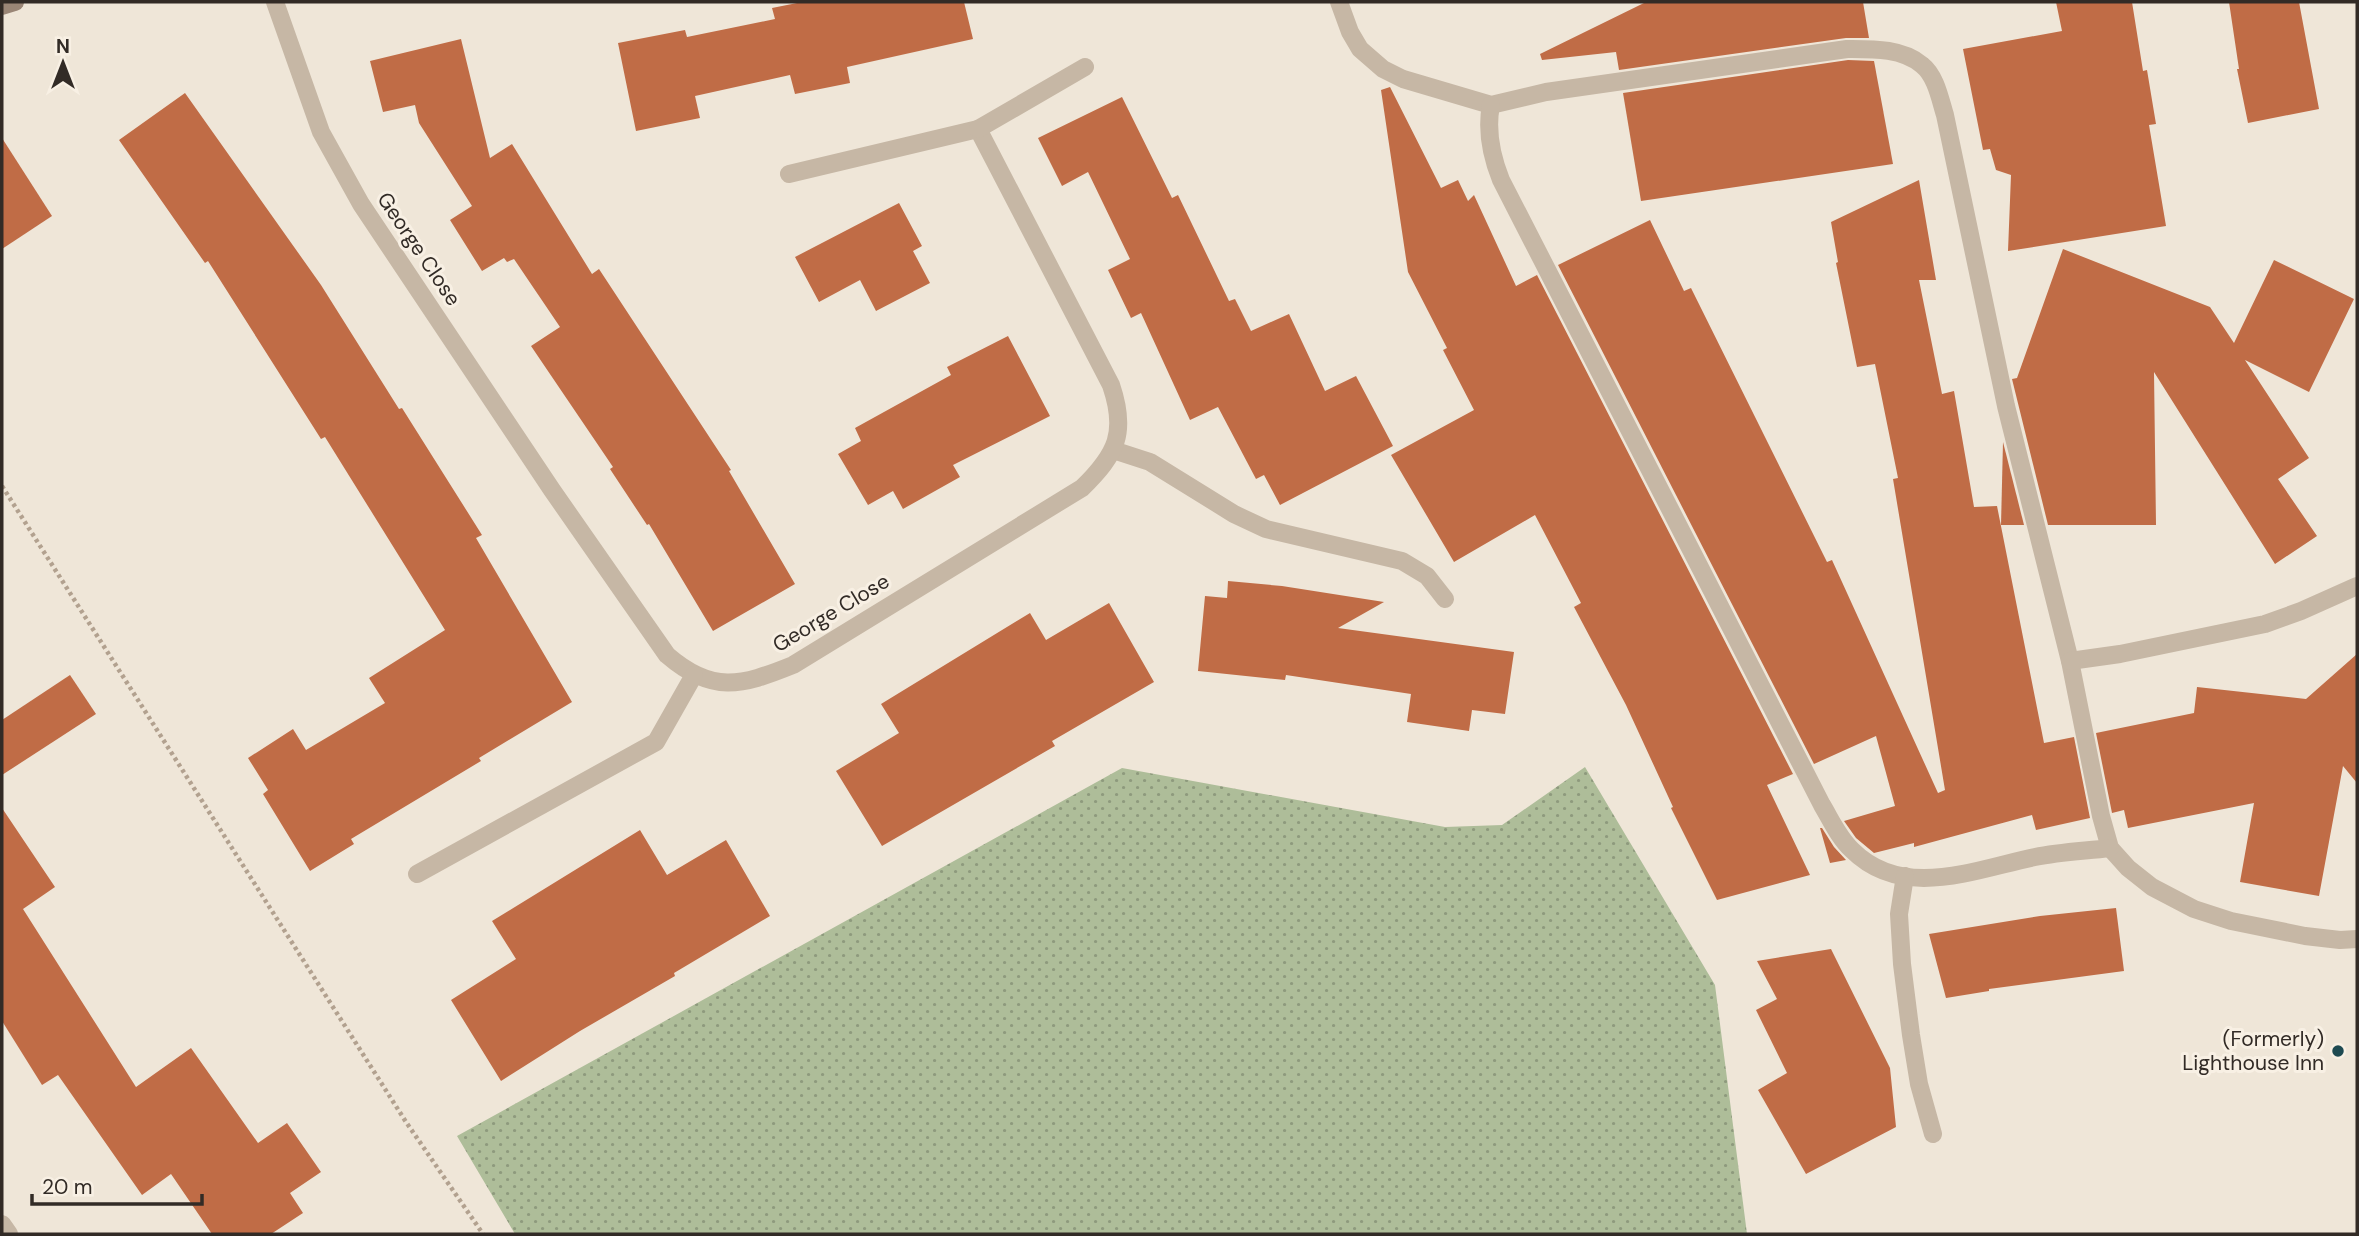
<svg xmlns="http://www.w3.org/2000/svg" width="2359" height="1236" viewBox="0 0 2359 1236" font-family="'DM Sans',sans-serif">
<style>
.grass{fill:url(#grass-dots)}
.building{fill:#c06c46}
.lines{fill:none;stroke-linecap:round;stroke-linejoin:round}
.path{stroke:#b2a18f;stroke-width:4.5;stroke-dasharray:3.5 3.5;stroke-linecap:butt}
.service{stroke:#c6b7a5;stroke-width:18}
.minor{stroke:#c6b7a5;stroke-width:18}
.secondary{stroke:#9a8676;stroke-width:18}
.poi-dot{fill:#1e4a51;stroke:#f8f0e4;stroke-width:2.5}
.labels{text-anchor:middle;dominant-baseline:central;stroke-width:6;stroke-linejoin:round;paint-order:stroke}
.street-label{font-size:21px;fill:#322b26;stroke:#f8f0e4}
.poi-label{font-size:21px;fill:#322b26;stroke:#f8f0e4;text-anchor:end}
</style>
<defs>
<pattern id="grass-dots" width="8" height="8" patternUnits="userSpaceOnUse" patternTransform="scale(1.75)"><rect width="8" height="8" fill="#aebd99"/><path d="M2 2h.1M6 6h.1" fill="none" stroke="#8e9a7d" stroke-width="1.8" stroke-linecap="round"/></pattern>
</defs>
<rect width="100%" height="100%" fill="#efe6d8"/>
<path class="grass" d="M 1585,767 L 1715,985 L 1747,1234 L 515,1234 L 457,1136 L 1122,768 L 1445,827 L 1502,825 Z"/>
<g class="building">
<path d="M 802,2 L 964,2 L 973,39 L 847,67 L 850,83 L 795,94 L 790,75 L 695,96 L 700,118 L 636,131 L 618,43 L 685,30 L 687,37 L 775,19 L 772,8 Z"/>
<path d="M 1646,2 L 1863,2 L 1869,38 L 1846,38 L 1619,70 L 1616,52 L 1542,60 L 1540,54 Z"/>
<path d="M 2056,2 L 2132,2 L 2143,71 L 2147,70 L 2156,124 L 2149,125 L 2166,226 L 2008,251 L 2011,175 L 1996,170 L 1990,149 L 1983,150 L 1963,49 L 2062,31 Z"/>
<path d="M 2229,2 L 2299,2 L 2319,109 L 2248,123 L 2237,69 L 2239,69 Z"/>
<path d="M 461,39 L 490,158 L 512,144 L 592,274 L 599,269 L 731,470 L 729,471 L 795,584 L 713,631 L 649,524 L 647,525 L 610,469 L 613,467 L 531,346 L 560,327 L 514,259 L 507,262 L 504,258 L 482,271 L 450,220 L 472,206 L 419,123 L 415,105 L 383,112 L 370,61 Z"/>
<path d="M 1848,60 L 1874,61 L 1893,164 L 1641,201 L 1623,93 Z"/>
<path d="M 1390,87 L 1441,188 L 1458,180 L 1468,201 L 1474,195 L 1516,286 L 1537,275 L 1793,774 L 1767,785 L 1810,875 L 1717,900 L 1671,808 L 1673,807 L 1626,705 L 1574,607 L 1581,603 L 1535,515 L 1454,562 L 1391,455 L 1474,410 L 1443,350 L 1447,348 L 1408,272 L 1381,90 Z"/>
<path d="M 185,93 L 321,285 L 399,409 L 402,408 L 482,535 L 476,538 L 572,702 L 479,758 L 481,761 L 351,839 L 354,844 L 310,871 L 263,794 L 268,790 L 248,758 L 293,729 L 306,750 L 385,703 L 369,678 L 445,630 L 325,437 L 321,439 L 208,261 L 205,263 L 119,140 Z"/>
<path d="M 1122,97 L 1172,198 L 1178,195 L 1229,301 L 1235,299 L 1251,331 L 1289,314 L 1325,391 L 1356,376 L 1393,446 L 1280,505 L 1264,475 L 1256,479 L 1218,407 L 1190,420 L 1141,313 L 1131,318 L 1108,270 L 1130,259 L 1088,172 L 1062,186 L 1038,138 Z"/>
<path d="M 2,138 L 52,216 L 2,249 Z"/>
<path d="M 1919,180 L 1936,280 L 1919,280 L 1942,394 L 1954,391 L 1974,507 L 1997,506 L 2044,743 L 2074,737 L 2090,818 L 2036,830 L 2032,815 L 1914,847 L 1914,843 L 1874,853 L 1856,838 L 1844,821 L 1895,806 L 1876,736 L 1814,764 L 1558,265 L 1650,220 L 1684,291 L 1691,288 L 1827,562 L 1832,560 L 1938,793 L 1945,790 L 1893,479 L 1898,478 L 1875,364 L 1857,367 L 1836,263 L 1838,262 L 1831,222 Z"/>
<path d="M 899,203 L 922,246 L 913,251 L 930,283 L 876,311 L 860,280 L 819,302 L 795,257 Z"/>
<path d="M 2063,249 L 2210,307 L 2234,343 L 2274,260 L 2354,299 L 2309,392 L 2245,360 L 2309,458 L 2278,479 L 2317,536 L 2275,564 L 2154,372 L 2156,525 L 2048,525 L 2012,379 L 2017,378 Z"/>
<path d="M 1008,336 L 1050,416 L 953,465 L 960,477 L 903,509 L 893,491 L 868,505 L 838,454 L 861,441 L 855,428 L 951,375 L 947,367 Z"/>
<path d="M 2003,442 L 2024,525 L 2001,525 Z"/>
<path d="M 1228,581 L 1282,586 L 1384,602 L 1338,628 L 1514,652 L 1505,714 L 1472,710 L 1469,731 L 1407,722 L 1411,694 L 1286,675 L 1285,680 L 1198,671 L 1205,596 L 1227,598 Z"/>
<path d="M 1109,603 L 1154,682 L 1052,741 L 1055,746 L 882,846 L 836,771 L 899,733 L 881,704 L 1030,613 L 1046,640 Z"/>
<path d="M 2357,654 L 2357,783 L 2343,766 L 2319,896 L 2240,882 L 2254,803 L 2128,828 L 2124,810 L 2112,813 L 2096,733 L 2194,713 L 2197,687 L 2306,699 Z"/>
<path d="M 70,675 L 96,714 L 2,775 L 2,720 Z"/>
<path d="M 2,808 L 55,887 L 23,909 L 136,1087 L 191,1048 L 258,1143 L 287,1123 L 321,1172 L 290,1193 L 303,1213 L 271,1234 L 212,1234 L 171,1174 L 142,1195 L 58,1075 L 42,1085 L 2,1021 Z"/>
<path d="M 1820,828 L 1822,828 L 1834,847 L 1846,860 L 1830,863 Z"/>
<path d="M 640,830 L 667,875 L 726,840 L 770,916 L 674,973 L 675,976 L 580,1031 L 501,1081 L 451,1000 L 516,959 L 492,921 Z"/>
<path d="M 2116,908 L 2124,971 L 1989,989 L 1989,991 L 1946,998 L 1929,934 L 2040,916 Z"/>
<path d="M 1831,949 L 1890,1068 L 1896,1127 L 1806,1174 L 1758,1090 L 1787,1073 L 1756,1010 L 1777,999 L 1757,961 Z"/>
</g>
<g class="lines">
<path class="path" d="M 2,486 L 406,1122 L 483,1234"/>
<g class="service">
<path d="M 1339,2 L 1350,32 L 1360,49 L 1383,69 L 1403,79 L 1491,105 L 1546,92 L 1847,49 C 1872,49 1902,48 1922,65 C 1936,76 1940,99 1945,115 L 2006,406 L 2070,661 L 2101,816 L 2110,848 L 2128,868 L 2152,887 L 2194,909 L 2231,921 L 2305,936 L 2340,940 L 2357,939"/>
<path d="M 1491,105 C 1486,131 1491,155 1501,180 L 1822,805 C 1831,820 1839,838 1852,850 C 1903,901 1976,869 2035,857 C 2060,852 2085,851 2110,848"/>
<path d="M 1113,450 L 1150,462 L 1234,514 L 1266,529 L 1402,561 L 1427,576 L 1445,599"/>
<path d="M 2070,661 L 2120,654 L 2265,624 L 2301,611 L 2357,586"/>
<path d="M 1905,876 L 1899,914 L 1902,964 L 1911,1035 L 1919,1084 L 1933,1134"/>
</g>
<g class="minor">
<path d="M 275,2 L 321,132 L 361,204 L 552,490 L 667,655 C 712,694 741,686 793,665 L 1082,488 C 1117,454 1127,432 1111,385 L 978,129 L 789,174"/>
<path d="M 978,129 L 1085,67"/>
<path d="M 417,874 L 656,742 L 694,675"/>
<path d="M 2,1224 L 9,1234"/>
</g>
<path class="secondary" d="M 2,6 L 15,2"/>
</g>
<circle class="poi-dot" cx="2338" cy="1051" r="7"/>
<g class="labels">
<g class="street-label">
<text transform="translate(419 249) rotate(56)">George Close</text>
<text transform="translate(831 613) rotate(-31)">George Close</text>
</g>
<g class="poi-label">
<text x="2324" y="1039">(Formerly)<tspan x="2324" dy="24">Lighthouse Inn</tspan></text>
</g>
</g>
<rect width="2359" height="1236" fill="none" stroke="#322b26" stroke-width="7"/>
<g transform="translate(63 63)" stroke="#f8f0e4" stroke-width="5" paint-order="stroke">
<path d="M0-5L12 26L0 18L-12 26Z" fill="#322b26"/>
<text y="-10" font-size="19" font-weight="bold" text-anchor="middle" fill="#322b26">N</text>
</g>
<path d="M32 1194v10h170v-10" fill="none" stroke="#322b26" stroke-width="3.5"/>
<text x="42" y="1194" font-size="21" fill="#322b26" stroke="#f8f0e4" stroke-width="5" paint-order="stroke">20 m</text>
</svg>
